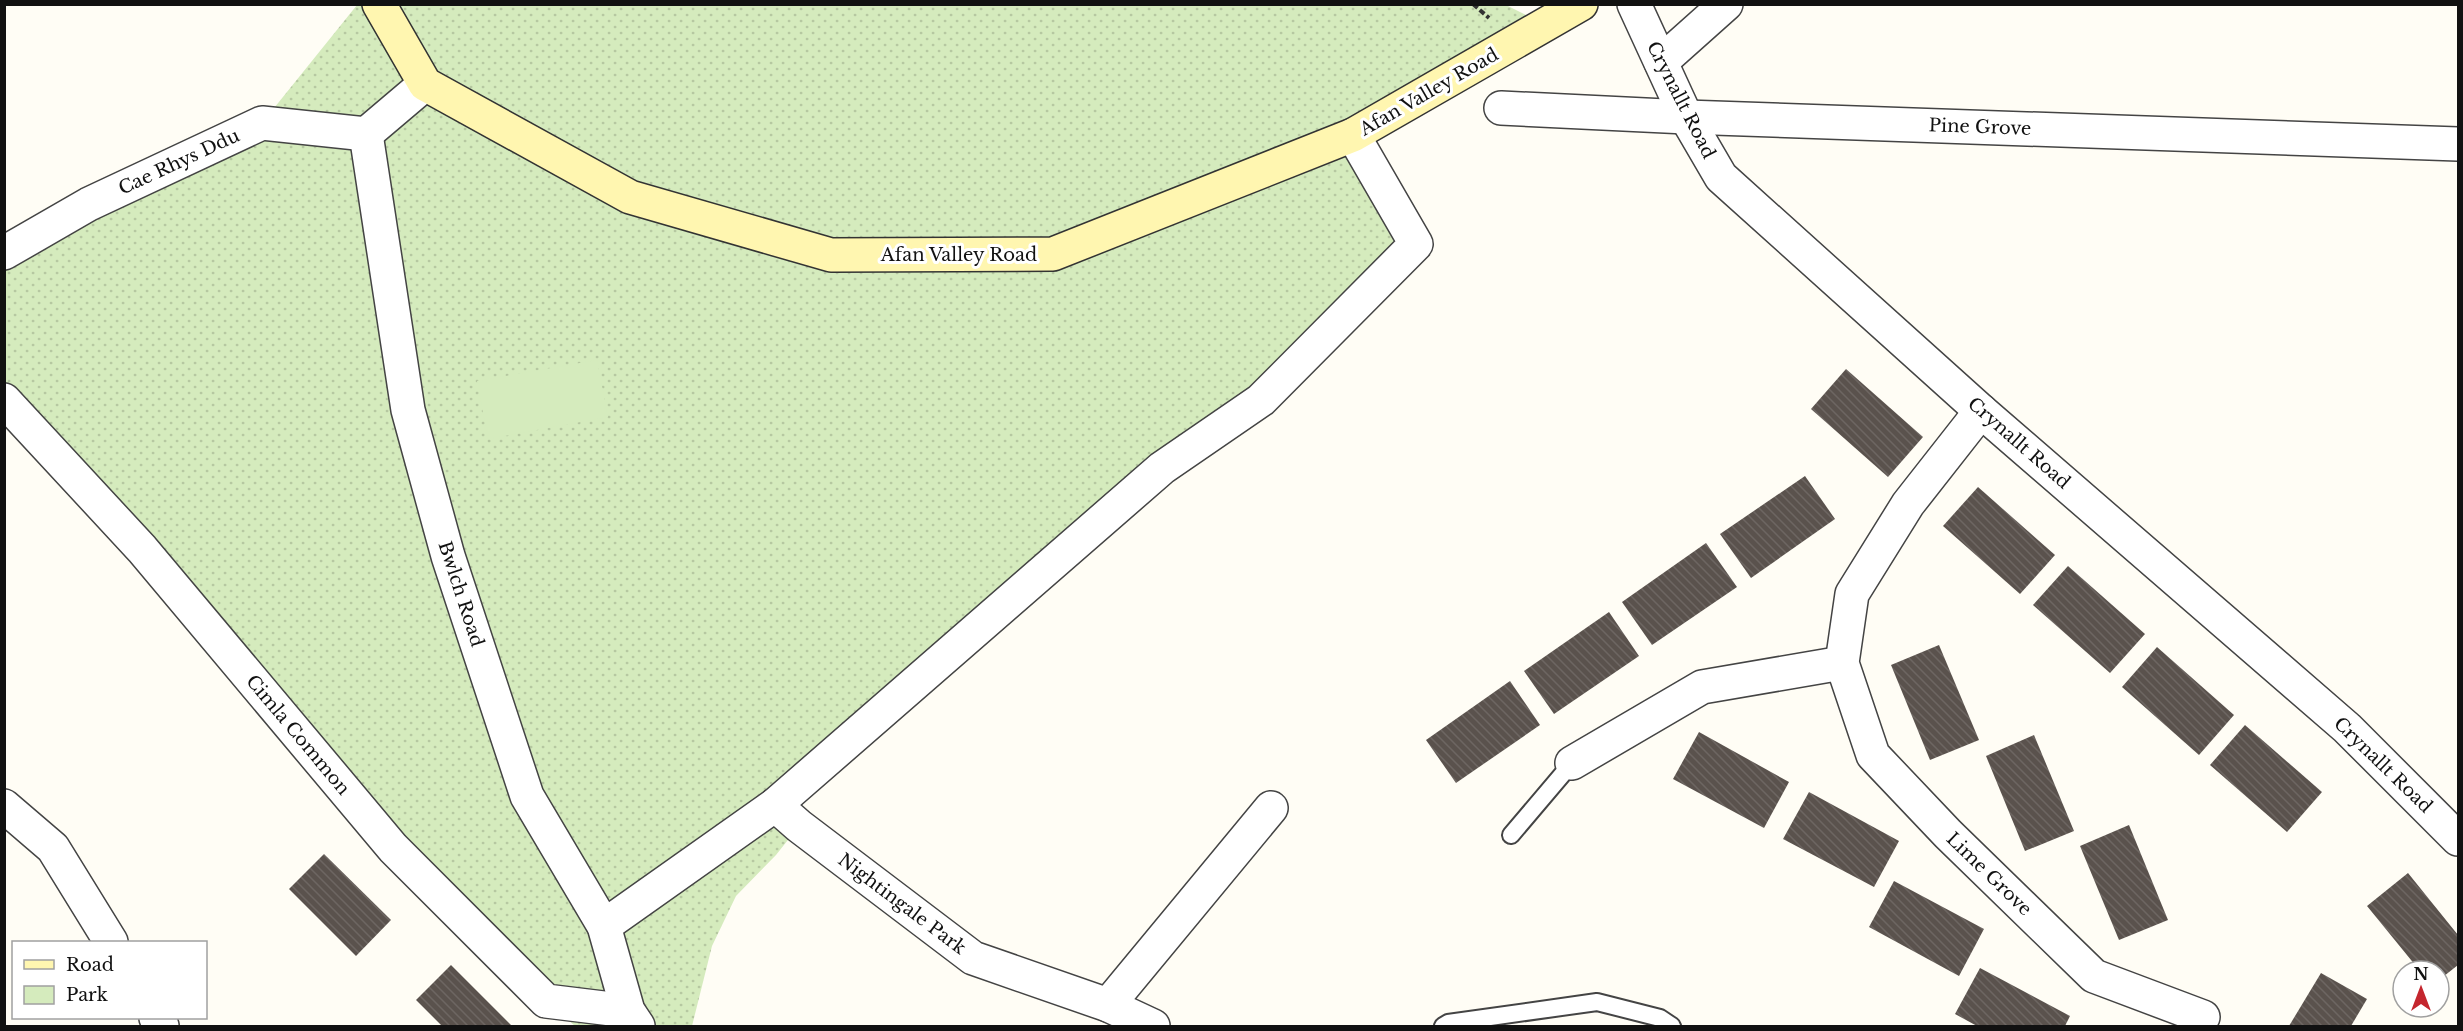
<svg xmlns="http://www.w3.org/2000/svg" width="2463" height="1031" viewBox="0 0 2463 1031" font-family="'Libre Baskerville',serif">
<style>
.grass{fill:url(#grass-dots)}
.park{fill:#d5ebbd}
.building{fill:url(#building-back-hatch)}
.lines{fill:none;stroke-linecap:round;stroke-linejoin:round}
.lane-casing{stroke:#444;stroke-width:20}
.street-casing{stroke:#444;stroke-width:36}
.secondary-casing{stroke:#333;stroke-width:36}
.path{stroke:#333;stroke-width:4;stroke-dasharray:6 3;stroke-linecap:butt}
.lane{stroke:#fff;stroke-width:16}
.street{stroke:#fff;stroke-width:33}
.secondary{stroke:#fff6b0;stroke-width:33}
.labels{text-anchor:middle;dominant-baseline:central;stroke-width:6;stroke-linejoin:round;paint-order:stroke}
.street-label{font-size:18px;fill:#111;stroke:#fff}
</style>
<defs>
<pattern id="grass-dots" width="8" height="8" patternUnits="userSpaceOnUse" patternTransform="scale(1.5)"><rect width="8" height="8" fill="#d5ebbd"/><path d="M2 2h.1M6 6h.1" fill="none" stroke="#b6c8a1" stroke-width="1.8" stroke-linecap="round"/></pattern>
<pattern id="building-back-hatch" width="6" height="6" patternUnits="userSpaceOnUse" patternTransform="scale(1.5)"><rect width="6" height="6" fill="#5a524d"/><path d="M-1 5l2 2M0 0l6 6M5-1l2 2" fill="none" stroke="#6d6662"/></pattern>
</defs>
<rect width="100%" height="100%" fill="#fffdf5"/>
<path class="grass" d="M 1504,4 L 1546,25 L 1354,135 L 1416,244 L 776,805 L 799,826 L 776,855 L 736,896 L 712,946 L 692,1026 L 575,1026 L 546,1001 L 5,400 L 5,253 L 262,123 L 357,5 Z"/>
<path class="park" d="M 597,360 L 608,417 L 488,439 L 477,381 Z"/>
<g class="building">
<path d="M 1846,369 L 1923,437 L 1888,477 L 1811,409 Z"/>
<path d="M 1805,476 L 1835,519 L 1751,578 L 1720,534 Z"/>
<path d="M 1978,487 L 2055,555 L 2020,594 L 1943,526 Z"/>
<path d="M 1706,543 L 1737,587 L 1652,645 L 1622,602 Z"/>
<path d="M 2068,566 L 2145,634 L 2110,673 L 2033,605 Z"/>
<path d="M 1609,612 L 1639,656 L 1554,714 L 1524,671 Z"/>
<path d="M 1939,645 L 1979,740 L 1930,760 L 1891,665 Z"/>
<path d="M 2157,647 L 2234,715 L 2199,755 L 2122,687 Z"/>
<path d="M 1510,681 L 1540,725 L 1456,783 L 1426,740 Z"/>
<path d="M 2245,725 L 2322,792 L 2287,832 L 2210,765 Z"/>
<path d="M 1699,732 L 1789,782 L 1764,828 L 1673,779 Z"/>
<path d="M 2034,735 L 2074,831 L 2025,851 L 1986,756 Z"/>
<path d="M 1809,792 L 1899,841 L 1874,887 L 1783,839 Z"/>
<path d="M 2129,825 L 2168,920 L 2119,940 L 2080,846 Z"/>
<path d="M 324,854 L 391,920 L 356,956 L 289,889 Z"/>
<path d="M 2408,873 L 2458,935 L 2458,965 L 2439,980 L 2439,971 L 2420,971 L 2367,906 Z"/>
<path d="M 1894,881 L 1984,929 L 1959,976 L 1869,927 Z"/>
<path d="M 451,965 L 512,1026 L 442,1026 L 416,1000 Z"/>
<path d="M 1980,968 L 2070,1016 L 2065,1026 L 1977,1026 L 1955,1014 Z"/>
<path d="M 2321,973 L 2367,999 L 2351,1026 L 2289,1026 Z"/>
</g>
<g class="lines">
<defs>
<g id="lane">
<path d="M 1511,835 L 1572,763"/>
<path d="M 1443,1026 L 1448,1023 L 1597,1002 L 1660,1018 L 1672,1026"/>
</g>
<g id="street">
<path d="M 1634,4 L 1686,117 L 1721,177 L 1981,411 L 2347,728 L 2458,839"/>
<path d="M 1661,62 L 1726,4"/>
<path d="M 1501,108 L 1686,117 L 2458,144"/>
<path d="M 366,134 L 408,410 L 448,556 L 527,796 L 604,926 L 628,1011 L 638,1026"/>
<path d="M 366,134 L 425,84"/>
<path d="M 4,253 L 89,204 L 262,123 L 366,134"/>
<path d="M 4,400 L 142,549 L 393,848 L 546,1001 L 628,1011"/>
<path d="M 1981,411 L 1908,504 L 1852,594 L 1842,663 L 1873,755 L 1948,834 L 2094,976 L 2203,1017"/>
<path d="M 1572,763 L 1702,687 L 1842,663"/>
<path d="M 775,805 L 799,826 L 973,958 L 1108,1005 L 1153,1026"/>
<path d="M 4,806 L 53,848 L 111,942"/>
<path d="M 604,926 L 775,805 L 1162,468 L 1261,400 L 1416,244 L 1353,135"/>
<path d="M 1108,1005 L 1271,808"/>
<path d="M 156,1018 L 162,1026"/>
</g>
<path id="secondary" d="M 379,4 L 425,84 L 630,197 L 831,255 L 1053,254 L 1353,135 L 1581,4"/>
</defs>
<use href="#lane" class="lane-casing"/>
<use href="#street" class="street-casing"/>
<use href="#secondary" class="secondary-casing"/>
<path class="path" d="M 1473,4 L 1489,18"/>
<use href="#lane" class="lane"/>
<use href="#street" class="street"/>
<use href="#secondary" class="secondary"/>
</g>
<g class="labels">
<g class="street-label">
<text transform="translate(1429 92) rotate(-30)">Afan Valley Road</text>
<text transform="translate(1681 100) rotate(63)">Crynallt Road</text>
<text transform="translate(1980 127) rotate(2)">Pine Grove</text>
<text transform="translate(179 162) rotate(-25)">Cae Rhys Ddu</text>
<text x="959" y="255">Afan Valley Road</text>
<text transform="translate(2019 443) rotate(41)">Crynallt Road</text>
<text transform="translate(461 594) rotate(72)">Bwlch Road</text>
<text transform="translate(298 735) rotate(50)">Cimla Common</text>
<text transform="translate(2383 765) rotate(44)">Crynallt Road</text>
<text transform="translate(1989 874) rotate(44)">Lime Grove</text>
<text transform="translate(902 904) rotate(37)">Nightingale Park</text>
</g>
</g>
<rect width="2463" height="1031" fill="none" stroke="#111111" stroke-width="12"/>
<rect x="12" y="941" width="195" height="78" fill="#ffffff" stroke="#a0a0a0" stroke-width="1.5"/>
<rect x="24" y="960" width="30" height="9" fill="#fff6b0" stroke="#a0a0a0" stroke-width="1.5"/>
<text x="66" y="971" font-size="18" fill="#111111">Road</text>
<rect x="24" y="986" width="30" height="18" fill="#d5ebbd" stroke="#a0a0a0" stroke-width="1.5"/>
<text x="66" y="1001" font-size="18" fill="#111111">Park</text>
<g transform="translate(2421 989)"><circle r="28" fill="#ffffff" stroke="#a0a0a0" stroke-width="1.5"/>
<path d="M0-4.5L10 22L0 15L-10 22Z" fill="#c4262e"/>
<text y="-9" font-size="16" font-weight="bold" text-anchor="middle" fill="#111111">N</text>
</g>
</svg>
